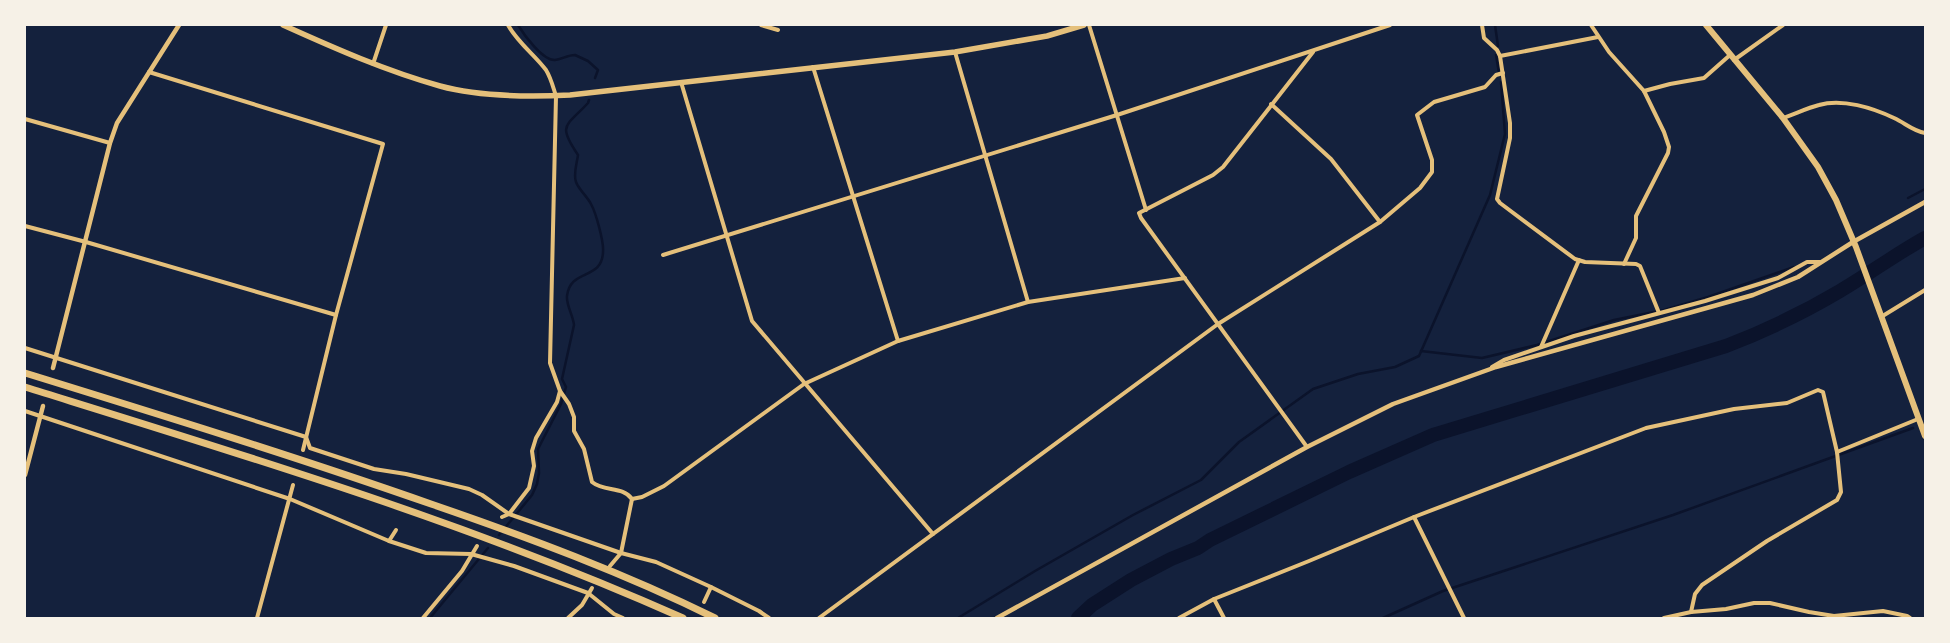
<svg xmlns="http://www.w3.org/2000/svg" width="1950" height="643" viewBox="0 0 1950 643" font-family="'Noto Sans',sans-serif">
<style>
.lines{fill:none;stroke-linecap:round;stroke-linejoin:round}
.stream{stroke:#0b132b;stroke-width:2.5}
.river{stroke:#0b132b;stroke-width:14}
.minor{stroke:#e5c07b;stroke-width:4}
.tertiary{stroke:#e5c07b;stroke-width:4.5}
.primary{stroke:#e5c07b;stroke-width:5.5}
.trunk{stroke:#e5c07b;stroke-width:6}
.motorway{stroke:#e5c07b;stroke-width:7}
</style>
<rect width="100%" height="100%" fill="#14213d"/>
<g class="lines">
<g class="stream">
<path d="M 518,25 C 524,35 543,61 555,60 C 562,59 568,55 575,55 L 588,61 L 598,70 L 595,78"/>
<path d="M 1495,25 L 1498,46"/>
<path d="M 1496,55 L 1499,73"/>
<path d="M 1908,198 L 1925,189"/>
<path d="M 1421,351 L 1482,358 L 1537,345 L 1614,320 L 1664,310 L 1708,297 L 1794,267"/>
<path d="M 499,535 L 532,495 L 537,484 L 539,473 L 538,449 L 561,404 L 566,387 L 562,379 L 574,325 C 573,315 566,305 567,296 C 570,268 602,281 603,252 C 604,242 596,213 591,204 C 587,196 579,190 576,182 C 573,174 577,163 578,155 C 557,124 566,127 588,103 L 589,100"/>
<path d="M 430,618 L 488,548"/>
<path d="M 958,618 L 1035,571 L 1133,515 L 1201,480 L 1239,442 L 1313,389 L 1358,374 L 1395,367 L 1419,356 L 1490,195 L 1505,134 L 1501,82"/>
<path d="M 1383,618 L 1443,591 L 1673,515 L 1913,428"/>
</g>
<path class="river" d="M 1078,618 L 1092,605 L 1131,580 L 1171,559 L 1198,548 L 1210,540 L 1349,472 L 1433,435 L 1726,346 C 1765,331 1803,313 1840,291 C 1869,274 1896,254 1925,238"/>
<g class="minor">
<path d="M 508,25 C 518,43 534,54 546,70 C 551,78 553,87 556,96 L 550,363 L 560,391 L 569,404 L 574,417 L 574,431 L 584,449 L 592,482 C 604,492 623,486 632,499"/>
<path d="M 761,25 L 778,30"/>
<path d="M 1089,25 L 1146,210"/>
<path d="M 1482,25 L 1484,38 L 1497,50 L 1500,56 L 1510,123 L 1510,138 L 1497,199 L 1500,203 L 1575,259 L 1585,262 L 1636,264 L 1640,266 L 1659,313"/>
<path d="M 1591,25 L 1609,52 L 1644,91 L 1664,132 L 1669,147 L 1668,153 L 1636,216 L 1636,238 L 1624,264"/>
<path d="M 955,52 L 1028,302"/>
<path d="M 1500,56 L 1598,37"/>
<path d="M 1734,60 L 1783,25"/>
<path d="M 373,64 L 386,25"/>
<path d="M 813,67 L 898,341"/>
<path d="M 149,72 L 383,144 L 336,315 L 303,450"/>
<path d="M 681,82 L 752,321 L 933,534"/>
<path d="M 1644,91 L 1670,84 L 1704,78 L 1730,55"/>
<path d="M 1271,104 L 1331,159 L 1380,222"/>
<path d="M 1783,118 C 1795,114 1807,108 1819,105 C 1842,98 1873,108 1894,118 C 1905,123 1913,131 1925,133"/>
<path d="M 25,119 L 110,143"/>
<path d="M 25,226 L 86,242 L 336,315"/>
<path d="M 663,255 L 1117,115 L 1390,25"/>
<path d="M 1881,317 L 1925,290"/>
<path d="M 1541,347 L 1579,260"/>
<path d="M 25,348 L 306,437"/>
<path d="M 1492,367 L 1504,360 L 1574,336 L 1705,301 L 1778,278 L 1807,262 L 1821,262"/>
<path d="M 25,411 L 290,499 L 389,541 L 426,553 L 471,554 L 514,566 L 588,593 L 614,614 L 623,618"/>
<path d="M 306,437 L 310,448 L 374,469 L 406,474 L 469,489 L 482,495 L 509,514 L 621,553 L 656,562 L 711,587 L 759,611 L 769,618"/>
<path d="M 1307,447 L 1141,218 L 1139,213 L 1213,175 L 1223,167 L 1313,52"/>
<path d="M 1837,452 L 1918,419"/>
<path d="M 632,499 L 642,497 L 664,486 L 804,384 L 898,341 L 1028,302 L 1185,278"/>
<path d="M 502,517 L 509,514 L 529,488 L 534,466 L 532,451 L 536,438 L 557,402 L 560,391"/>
<path d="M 1414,517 L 1464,618"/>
<path d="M 389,541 L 396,530"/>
<path d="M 610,566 L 621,553 L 632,499"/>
<path d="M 1214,599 L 1224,618"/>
<path d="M 704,602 L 711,587"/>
<path d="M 257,618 L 293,485"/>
<path d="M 423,618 L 462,571 L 477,546"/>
<path d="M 568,618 L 582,605 L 592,588"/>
<path d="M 819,618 L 1218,324 L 1380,222 L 1420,188 L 1432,172 L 1432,160 L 1417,115 L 1434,102 L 1485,87 L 1496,75 L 1503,73"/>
<path d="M 1179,618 L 1214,599 L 1309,561 L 1414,517 L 1646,428 L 1734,409 L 1787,403 L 1818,390 L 1823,392 L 1837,452 L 1841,492 L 1837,500 L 1767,541 L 1702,585 L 1695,594 L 1691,612"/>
<path d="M 1664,618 L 1691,612 L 1726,609 L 1754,603 L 1770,603 L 1809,612 L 1834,616 L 1883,611 L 1907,616 L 1910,618"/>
</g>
<g class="tertiary">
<path d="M 53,368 L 110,143 L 117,123 L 179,25"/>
<path d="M 25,475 L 43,406"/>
<path d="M 997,618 L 1307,447 L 1393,404 L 1496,367 L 1753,295 L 1798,277 L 1853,242 L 1925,202"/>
</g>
<path class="primary" d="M 283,25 C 334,48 386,71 440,86 C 480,97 528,97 570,95 L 955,52 L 1047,36 L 1084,25"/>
<path class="trunk" d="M 1706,25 L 1783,118 L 1818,167 L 1836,200 L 1856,247 L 1925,436"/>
<g class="motorway">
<path d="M 25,373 C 161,415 297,457 431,504 C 527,537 624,573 715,618"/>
<path d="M 25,387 C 247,456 470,523 683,618"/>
</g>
</g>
<rect width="1950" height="643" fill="none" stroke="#f6f1e7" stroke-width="52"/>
</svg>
